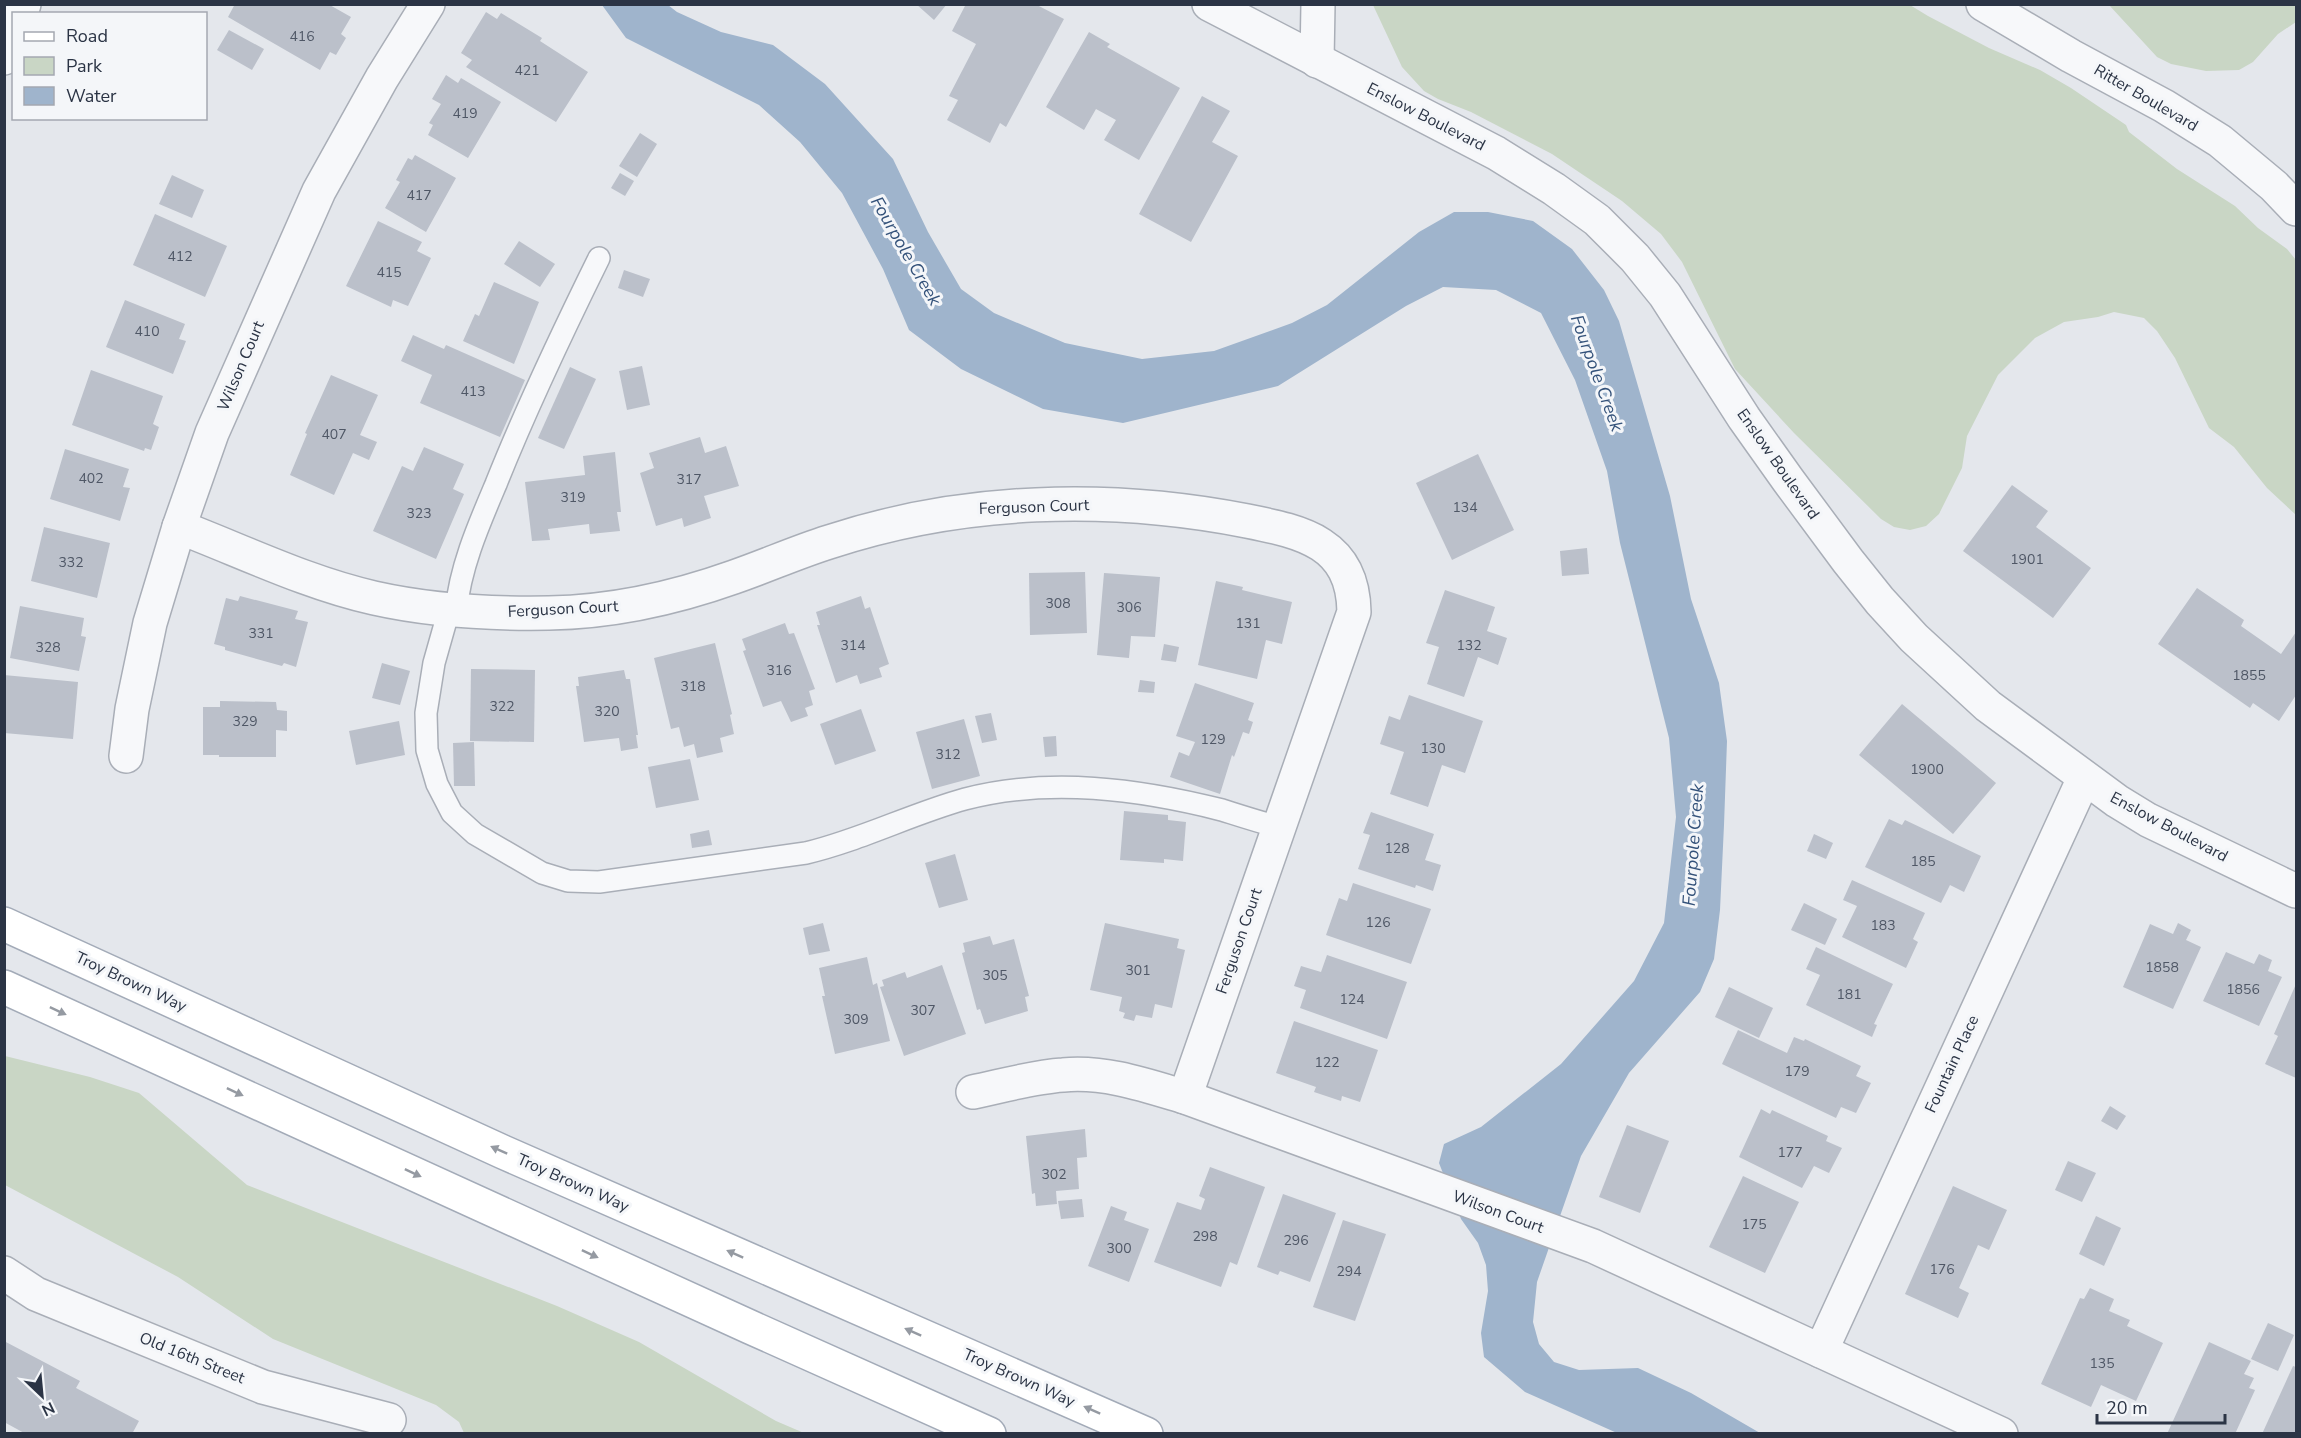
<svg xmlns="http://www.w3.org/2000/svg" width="2301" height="1438" viewBox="0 0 2301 1438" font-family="'Nunito Sans',sans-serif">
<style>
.green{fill:#c9d6c5}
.water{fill:#9fb4cc}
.building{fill:#bbc0ca}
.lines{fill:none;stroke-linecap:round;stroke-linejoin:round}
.service-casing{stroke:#a9aeb7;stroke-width:24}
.minor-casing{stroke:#a9aeb7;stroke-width:36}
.primary-casing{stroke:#a3abb8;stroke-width:36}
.service{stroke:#f7f8fa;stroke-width:21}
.minor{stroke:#f7f8fa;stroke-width:33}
.primary{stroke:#fff;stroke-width:33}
.oneway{fill:#959aa2}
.labels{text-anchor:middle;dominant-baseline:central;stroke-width:6;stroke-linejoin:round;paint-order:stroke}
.number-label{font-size:14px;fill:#4f5766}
.street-label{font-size:16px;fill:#2b3445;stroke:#f4f6f9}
.water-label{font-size:18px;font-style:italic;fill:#34527a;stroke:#f4f6f9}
</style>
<rect width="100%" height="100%" fill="#e4e7ec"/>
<g class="green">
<path d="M 1373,5 L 1910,5 L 1928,16 L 1989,48 L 2040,70 L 2071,88 L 2126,125 L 2129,132 L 2177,169 L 2235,206 L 2258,228 L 2287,249 L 2296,260 L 2296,515 L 2267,488 L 2234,447 L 2209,428 L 2175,358 L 2157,331 L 2144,318 L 2114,312 L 2098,317 L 2064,322 L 2035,338 L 1998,375 L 1967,436 L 1962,468 L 1939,514 L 1926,526 L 1910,530 L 1894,527 L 1881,519 L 1794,433 L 1735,369 L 1682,262 L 1661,234 L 1622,201 L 1552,154 L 1471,112 L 1438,99 L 1424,91 L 1402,67 Z"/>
<path d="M 2109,5 L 2296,5 L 2296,22 L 2278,34 L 2253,62 L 2239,70 L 2206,71 L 2171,64 L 2157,57 Z"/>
<path d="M 5,1056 L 90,1077 L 139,1093 L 247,1185 L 557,1306 L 639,1342 L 776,1421 L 804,1433 L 464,1433 L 459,1422 L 436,1405 L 273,1339 L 178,1277 L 5,1185 Z"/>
</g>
<path class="water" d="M 602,5 L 668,5 L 677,12 L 721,32 L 773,45 L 825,84 L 893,159 L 928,232 L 961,289 L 994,313 L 1065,343 L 1142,359 L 1214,351 L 1292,323 L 1327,305 L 1419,232 L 1454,212 L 1488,212 L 1533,221 L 1572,249 L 1604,290 L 1619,321 L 1670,496 L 1691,599 L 1719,683 L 1727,741 L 1724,825 L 1720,910 L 1714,959 L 1700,992 L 1629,1073 L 1581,1156 L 1537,1282 L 1533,1322 L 1539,1344 L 1554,1362 L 1579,1370 L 1638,1368 L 1691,1393 L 1760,1433 L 1617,1433 L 1525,1392 L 1484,1357 L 1481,1333 L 1488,1291 L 1486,1265 L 1478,1243 L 1461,1219 L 1439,1163 L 1444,1144 L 1481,1127 L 1561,1064 L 1634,981 L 1664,923 L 1676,817 L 1669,738 L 1620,543 L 1607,471 L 1575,380 L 1541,313 L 1496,290 L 1443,287 L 1406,306 L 1278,386 L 1123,423 L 1043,409 L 961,369 L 909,330 L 883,269 L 842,193 L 800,142 L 759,105 L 626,38 Z"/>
<g class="building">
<path d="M 235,4 L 328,4 L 351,17 L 341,34 L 346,38 L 336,55 L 330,52 L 320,70 L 228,17 Z"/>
<path d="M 916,4 L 947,4 L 934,20 Z"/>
<path d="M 966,4 L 1035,4 L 1064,19 L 1006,127 L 1000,123 L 990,143 L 947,120 L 958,100 L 949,96 L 976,44 L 952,31 Z"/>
<path d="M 486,12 L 497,19 L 501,13 L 542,38 L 540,41 L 588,72 L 556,122 L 466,67 L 472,60 L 461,53 Z"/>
<path d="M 229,30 L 264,49 L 252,70 L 217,50 Z"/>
<path d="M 1089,32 L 1110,44 L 1107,47 L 1180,88 L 1139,160 L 1104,140 L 1116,120 L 1096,109 L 1084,130 L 1046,107 Z"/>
<path d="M 446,75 L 458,83 L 461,78 L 501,102 L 468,158 L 428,135 L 433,125 L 429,123 L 441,104 L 432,99 Z"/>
<path d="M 1202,96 L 1230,111 L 1212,142 L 1238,156 L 1191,242 L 1139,214 Z"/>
<path d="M 640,133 L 657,144 L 637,177 L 619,166 Z"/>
<path d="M 415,155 L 456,178 L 426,232 L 385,208 L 400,182 L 396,180 L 408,158 L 412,160 Z"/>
<path d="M 620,173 L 634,181 L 625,196 L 611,188 Z"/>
<path d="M 172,175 L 204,190 L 192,218 L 159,204 Z"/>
<path d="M 155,214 L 227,246 L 205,297 L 133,265 Z"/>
<path d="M 378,221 L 422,242 L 417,251 L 431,258 L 408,306 L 393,300 L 391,307 L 346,286 Z"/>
<path d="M 519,241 L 555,264 L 540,287 L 504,264 Z"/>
<path d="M 624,270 L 650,279 L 643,297 L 618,288 Z"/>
<path d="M 494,282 L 539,302 L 514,364 L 463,341 L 475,314 L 479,316 Z"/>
<path d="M 125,300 L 185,324 L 179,339 L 186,341 L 173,374 L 106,347 Z"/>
<path d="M 413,335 L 444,349 L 446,345 L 525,380 L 500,437 L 420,403 L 432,375 L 401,361 Z"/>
<path d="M 642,366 L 650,405 L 627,410 L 619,371 Z"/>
<path d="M 570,367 L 596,379 L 564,449 L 538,438 Z"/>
<path d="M 91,370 L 163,396 L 153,424 L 159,427 L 151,450 L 145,448 L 144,451 L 72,425 Z"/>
<path d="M 331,375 L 378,395 L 360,435 L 377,442 L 369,460 L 353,453 L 334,495 L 290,475 L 307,434 L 305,433 Z"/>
<path d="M 700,437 L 705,453 L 726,446 L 739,486 L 704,496 L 711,518 L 684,527 L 682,518 L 656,526 L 640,473 L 654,468 L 649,453 Z"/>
<path d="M 424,447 L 464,464 L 453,489 L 464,494 L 436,559 L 373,531 L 402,466 L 413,471 Z"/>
<path d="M 65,449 L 129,469 L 123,487 L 130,488 L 120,521 L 50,499 Z"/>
<path d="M 615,452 L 621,512 L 617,512 L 620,531 L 590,534 L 589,524 L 548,529 L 550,540 L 532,541 L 525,482 L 585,475 L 583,456 Z"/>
<path d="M 1478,454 L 1514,530 L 1452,560 L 1416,483 Z"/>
<path d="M 2012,485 L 2048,511 L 2036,527 L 2091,568 L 2053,618 L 1963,551 Z"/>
<path d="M 44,527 L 110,543 L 97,598 L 31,581 Z"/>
<path d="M 1587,548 L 1589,574 L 1562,576 L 1560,551 Z"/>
<path d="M 1085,572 L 1087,633 L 1030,635 L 1029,573 Z"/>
<path d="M 1104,573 L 1160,577 L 1155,637 L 1131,636 L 1129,658 L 1097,655 Z"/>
<path d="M 1216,581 L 1243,587 L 1242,590 L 1292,602 L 1282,644 L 1266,640 L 1257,679 L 1198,665 Z"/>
<path d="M 2197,588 L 2244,620 L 2241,626 L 2281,654 L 2296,632 L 2296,695 L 2279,721 L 2253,703 L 2250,708 L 2158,644 Z"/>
<path d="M 1445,590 L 1495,607 L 1487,631 L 1507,638 L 1498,665 L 1478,657 L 1464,697 L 1427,684 L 1439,647 L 1426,643 Z"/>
<path d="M 240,596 L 298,611 L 295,619 L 308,622 L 296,667 L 284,663 L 282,666 L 225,650 L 225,647 L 214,644 L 226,598 L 238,601 Z"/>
<path d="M 861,596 L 865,609 L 870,607 L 889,664 L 879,668 L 882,677 L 860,684 L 857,675 L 836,683 L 817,625 L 820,625 L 816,612 Z"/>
<path d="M 20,606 L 84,618 L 81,636 L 86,637 L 79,671 L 10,658 Z"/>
<path d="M 785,623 L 789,634 L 794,633 L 815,689 L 809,691 L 813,705 L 805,708 L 808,716 L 791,722 L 781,701 L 763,707 L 743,651 L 746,650 L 742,639 Z"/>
<path d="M 715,643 L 732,714 L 730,715 L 734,734 L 720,738 L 723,752 L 697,758 L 694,744 L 684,747 L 679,727 L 671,729 L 654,658 Z"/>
<path d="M 1164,644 L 1179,647 L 1176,662 L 1161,660 Z"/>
<path d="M 382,663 L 410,671 L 400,705 L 372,698 Z"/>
<path d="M 471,669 L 535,670 L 534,742 L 470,741 Z"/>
<path d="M 624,670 L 626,679 L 630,679 L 638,735 L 636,735 L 638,748 L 621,751 L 619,738 L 584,742 L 576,686 L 579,686 L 578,677 Z"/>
<path d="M 4,675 L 78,682 L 73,739 L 4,733 Z"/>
<path d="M 1140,680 L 1155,682 L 1154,693 L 1138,692 Z"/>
<path d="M 1195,683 L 1254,703 L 1248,720 L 1253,722 L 1249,734 L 1243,732 L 1234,757 L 1232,755 L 1220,794 L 1170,777 L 1179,752 L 1189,756 L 1195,742 L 1176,736 Z"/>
<path d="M 1409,695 L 1483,721 L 1465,773 L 1442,765 L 1428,807 L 1390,794 L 1404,752 L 1380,744 L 1389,716 L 1400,720 Z"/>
<path d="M 220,701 L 276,702 L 277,710 L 287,711 L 287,731 L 276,730 L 276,757 L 219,757 L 219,755 L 203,755 L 203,707 L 220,707 Z"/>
<path d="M 1902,704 L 1996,783 L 1953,834 L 1859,755 Z"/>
<path d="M 861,709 L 876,751 L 835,765 L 820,724 Z"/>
<path d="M 991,713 L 997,740 L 982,743 L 975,716 Z"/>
<path d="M 964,719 L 980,776 L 932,789 L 916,732 Z"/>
<path d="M 399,721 L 405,755 L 356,765 L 349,731 Z"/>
<path d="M 1056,736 L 1057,756 L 1045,757 L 1043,737 Z"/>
<path d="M 474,742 L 475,786 L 454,786 L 453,743 Z"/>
<path d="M 690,759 L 699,800 L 656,808 L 648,767 Z"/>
<path d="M 1124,811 L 1168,815 L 1168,820 L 1186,822 L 1183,861 L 1164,859 L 1164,863 L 1120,860 Z"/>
<path d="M 1371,812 L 1434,834 L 1425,860 L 1441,865 L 1433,891 L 1416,885 L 1415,888 L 1358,869 L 1370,835 L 1363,833 Z"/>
<path d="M 1889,819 L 1902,825 L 1905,820 L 1981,856 L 1964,892 L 1950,885 L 1941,903 L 1865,867 Z"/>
<path d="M 709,830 L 712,845 L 692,848 L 690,834 Z"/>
<path d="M 1814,834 L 1833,843 L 1826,859 L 1807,851 Z"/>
<path d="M 955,854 L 968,900 L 939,908 L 925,863 Z"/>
<path d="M 1852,880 L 1925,913 L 1913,939 L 1918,942 L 1906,968 L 1842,937 L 1857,906 L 1843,900 Z"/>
<path d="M 1353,883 L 1431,909 L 1411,964 L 1326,935 L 1339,898 L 1347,901 Z"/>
<path d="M 1804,903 L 1837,919 L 1825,945 L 1791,930 Z"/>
<path d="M 823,923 L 830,951 L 809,955 L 803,928 Z"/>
<path d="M 1105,923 L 1179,939 L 1177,948 L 1185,950 L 1172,1008 L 1155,1004 L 1152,1018 L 1136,1015 L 1134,1021 L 1123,1018 L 1125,1013 L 1119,1011 L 1122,997 L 1090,990 Z"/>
<path d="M 2178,923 L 2191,930 L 2186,940 L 2201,947 L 2173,1009 L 2123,987 L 2150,924 L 2173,934 Z"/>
<path d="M 990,936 L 993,945 L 1014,939 L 1029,996 L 1025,997 L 1028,1011 L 985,1024 L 980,1009 L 977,1010 L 962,953 L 965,952 L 963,943 Z"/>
<path d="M 1816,947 L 1893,984 L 1874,1024 L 1877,1025 L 1872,1037 L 1806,1005 L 1820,975 L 1806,969 Z"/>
<path d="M 2226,952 L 2254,964 L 2259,954 L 2272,960 L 2268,971 L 2282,977 L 2259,1026 L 2203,1001 Z"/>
<path d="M 1327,955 L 1407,982 L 1387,1039 L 1300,1008 L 1306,990 L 1294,986 L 1301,966 L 1321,972 Z"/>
<path d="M 867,957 L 873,985 L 877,983 L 890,1041 L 835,1054 L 822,996 L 825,996 L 819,968 Z"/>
<path d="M 942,965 L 966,1034 L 904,1056 L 880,987 L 884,986 L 882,980 L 905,972 L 907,978 Z"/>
<path d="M 2296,984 L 2296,1078 L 2265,1064 L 2278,1036 L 2274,1034 Z"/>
<path d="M 1729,987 L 1773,1008 L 1759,1038 L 1715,1017 Z"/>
<path d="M 1294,1021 L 1378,1050 L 1360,1102 L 1342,1096 L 1341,1101 L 1314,1092 L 1316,1087 L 1276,1073 Z"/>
<path d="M 1738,1030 L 1787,1053 L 1794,1037 L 1804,1041 L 1805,1039 L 1861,1066 L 1856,1076 L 1871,1083 L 1856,1113 L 1841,1107 L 1836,1118 L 1722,1064 Z"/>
<path d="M 2110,1106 L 2126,1116 L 2117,1130 L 2101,1121 Z"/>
<path d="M 1761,1109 L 1770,1114 L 1772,1110 L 1828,1136 L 1826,1141 L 1842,1148 L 1829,1173 L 1814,1166 L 1802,1188 L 1739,1157 Z"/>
<path d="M 1627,1125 L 1669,1141 L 1640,1213 L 1599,1197 Z"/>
<path d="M 1085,1129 L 1087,1157 L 1077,1158 L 1079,1189 L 1056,1191 L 1057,1204 L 1036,1206 L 1035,1193 L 1032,1194 L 1026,1136 Z"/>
<path d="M 2068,1161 L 2096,1173 L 2082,1202 L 2055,1190 Z"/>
<path d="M 1210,1167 L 1265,1187 L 1237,1265 L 1230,1262 L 1221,1287 L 1154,1262 L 1177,1202 L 1201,1210 L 1205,1199 L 1199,1196 Z"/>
<path d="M 1743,1176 L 1799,1202 L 1765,1273 L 1709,1247 Z"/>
<path d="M 1953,1186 L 2007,1210 L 1989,1250 L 1978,1245 L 1959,1288 L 1969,1293 L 1958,1318 L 1905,1294 Z"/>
<path d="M 1283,1194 L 1336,1213 L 1310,1282 L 1280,1271 L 1278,1275 L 1257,1267 Z"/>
<path d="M 1082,1199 L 1084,1217 L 1061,1219 L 1058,1201 Z"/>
<path d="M 1111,1206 L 1127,1212 L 1124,1220 L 1149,1229 L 1129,1282 L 1088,1266 Z"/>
<path d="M 2096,1216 L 2121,1228 L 2104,1266 L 2079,1254 Z"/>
<path d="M 1343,1220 L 1386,1234 L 1355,1321 L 1313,1307 Z"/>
<path d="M 2090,1288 L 2114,1299 L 2109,1311 L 2130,1320 L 2127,1326 L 2163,1343 L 2136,1401 L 2101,1385 L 2091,1407 L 2041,1384 L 2080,1298 L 2084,1299 Z"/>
<path d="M 2268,1323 L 2294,1335 L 2278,1371 L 2251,1359 Z"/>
<path d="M 4,1341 L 80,1381 L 76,1388 L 139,1421 L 132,1434 L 26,1434 L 4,1422 Z"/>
<path d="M 2209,1342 L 2251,1361 L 2244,1374 L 2254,1378 L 2249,1388 L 2255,1390 L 2235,1434 L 2167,1434 Z"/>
<path d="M 2293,1366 L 2296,1367 L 2296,1434 L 2262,1434 Z"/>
</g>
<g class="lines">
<defs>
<g id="service">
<path d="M 449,610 L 434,663 L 426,713 L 427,750 L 437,784 L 452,813 L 475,834 L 542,873 L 568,881 L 599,882 L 806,853 C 861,840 911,814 965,799 C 1049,777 1139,789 1222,810 C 1241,816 1259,822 1279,827"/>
<path d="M 456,611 C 460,567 479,524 496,484 C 527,406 562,333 599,258"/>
</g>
<g id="minor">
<path d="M 1209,4 L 1496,153 L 1554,189 L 1597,220 L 1635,258 L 1665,295 L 1744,418 L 1788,480 L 1848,561 L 1880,601 L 1914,638 L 1988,706 L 2117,801 L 2148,820 L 2296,891"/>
<path d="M 1983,4 L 2071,56 L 2164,106 L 2220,141 L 2274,186 L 2296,209"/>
<path d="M 21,14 L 24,4"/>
<path d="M 4,58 L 14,33"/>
<path d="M 1317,61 L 1318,4"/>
<path d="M 179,527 C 242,551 307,583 374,598 C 432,611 491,614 549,613 C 613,612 675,598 734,577 C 766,566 797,552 829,542 C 962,498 1109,494 1247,521 C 1303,532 1353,543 1354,612 L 1185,1097"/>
<path d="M 126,756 L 132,709 L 150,623 L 179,527 L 212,433 L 319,191 L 382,78 L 428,4"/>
<path d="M 973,1092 C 1002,1086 1033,1077 1063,1075 C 1105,1071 1145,1085 1185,1097 L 1593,1246 L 2001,1434"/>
<path d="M 4,1273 L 36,1294 L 263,1387 L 389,1420"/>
<path d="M 1821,1351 L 2084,778"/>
</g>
<g id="primary">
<path d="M 4,924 L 503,1152 L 1146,1434"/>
<path d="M 4,987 L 750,1327 L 989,1434"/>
</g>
</defs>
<use href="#service" class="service-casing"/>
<use href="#minor" class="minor-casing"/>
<use href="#primary" class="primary-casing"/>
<use href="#service" class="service"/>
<use href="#minor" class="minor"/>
<use href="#primary" class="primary"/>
</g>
<defs><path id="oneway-solid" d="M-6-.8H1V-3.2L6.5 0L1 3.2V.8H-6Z" transform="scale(1.5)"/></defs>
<g class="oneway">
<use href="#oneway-solid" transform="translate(58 1011) rotate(25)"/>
<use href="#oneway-solid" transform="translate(235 1092) rotate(25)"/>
<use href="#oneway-solid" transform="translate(499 1150) rotate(-156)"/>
<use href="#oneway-solid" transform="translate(413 1173) rotate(25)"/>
<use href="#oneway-solid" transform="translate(590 1254) rotate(25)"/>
<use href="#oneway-solid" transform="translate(735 1254) rotate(-156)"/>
<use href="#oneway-solid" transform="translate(913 1332) rotate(-156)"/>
<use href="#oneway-solid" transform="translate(1092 1410) rotate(-156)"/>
</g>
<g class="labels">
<g class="number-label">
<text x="302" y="36">416</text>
<text x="527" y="70">421</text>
<text x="465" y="113">419</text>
<text x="419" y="195">417</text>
<text x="180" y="256">412</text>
<text x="389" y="272">415</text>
<text x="147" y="331">410</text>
<text x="473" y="391">413</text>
<text x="334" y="434">407</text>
<text x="91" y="478">402</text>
<text x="689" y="479">317</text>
<text x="573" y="497">319</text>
<text x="1465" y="507">134</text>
<text x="419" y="513">323</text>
<text x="2027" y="559">1901</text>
<text x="71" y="562">332</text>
<text x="1058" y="603">308</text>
<text x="1129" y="607">306</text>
<text x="1248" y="623">131</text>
<text x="261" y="633">331</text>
<text x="853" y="645">314</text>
<text x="1469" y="645">132</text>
<text x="48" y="647">328</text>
<text x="779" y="670">316</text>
<text x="2249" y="675">1855</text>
<text x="693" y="686">318</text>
<text x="502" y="706">322</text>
<text x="607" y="711">320</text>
<text x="245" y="721">329</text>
<text x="1213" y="739">129</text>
<text x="1433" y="748">130</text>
<text x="948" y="754">312</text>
<text x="1927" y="769">1900</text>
<text x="1397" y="848">128</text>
<text x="1923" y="861">185</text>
<text x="1378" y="922">126</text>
<text x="1883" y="925">183</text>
<text x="2162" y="967">1858</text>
<text x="1138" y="970">301</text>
<text x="995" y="975">305</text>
<text x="2243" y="989">1856</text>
<text x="1849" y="994">181</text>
<text x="1352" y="999">124</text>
<text x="923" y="1010">307</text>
<text x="856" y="1019">309</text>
<text x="1327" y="1062">122</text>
<text x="1797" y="1071">179</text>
<text x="1790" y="1152">177</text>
<text x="1054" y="1174">302</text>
<text x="1754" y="1224">175</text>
<text x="1205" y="1236">298</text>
<text x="1296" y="1240">296</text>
<text x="1119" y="1248">300</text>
<text x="1942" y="1269">176</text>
<text x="1349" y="1271">294</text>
<text x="2102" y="1363">135</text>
</g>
<g class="street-label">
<text transform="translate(2146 98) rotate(30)">Ritter Boulevard</text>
<text transform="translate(1426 117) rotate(27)">Enslow Boulevard</text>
<text transform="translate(241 366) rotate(-67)">Wilson Court</text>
<text transform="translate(1778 464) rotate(55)">Enslow Boulevard</text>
<text transform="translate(1034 507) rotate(-2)">Ferguson Court</text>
<text transform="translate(563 609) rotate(-3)">Ferguson Court</text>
<text transform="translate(2169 827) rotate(28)">Enslow Boulevard</text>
<text transform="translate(1239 941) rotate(-71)">Ferguson Court</text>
<text transform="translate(131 982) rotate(25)">Troy Brown Way</text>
<text transform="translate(1952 1064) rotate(-65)">Fountain Place</text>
<text transform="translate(573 1183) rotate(24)">Troy Brown Way</text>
<text transform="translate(1498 1212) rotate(20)">Wilson Court</text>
<text transform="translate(192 1358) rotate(22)">Old 16th Street</text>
<text transform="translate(1019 1378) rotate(24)">Troy Brown Way</text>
</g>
<g class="water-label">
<text transform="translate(906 251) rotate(60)">Fourpole Creek</text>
<text transform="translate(1597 373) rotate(70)">Fourpole Creek</text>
<text transform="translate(1693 845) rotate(-86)">Fourpole Creek</text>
</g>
</g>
<rect width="2301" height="1438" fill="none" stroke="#2b3445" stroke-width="12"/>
<rect x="12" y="12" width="195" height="108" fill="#f4f6f9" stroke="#a4a8b1" stroke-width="1.5"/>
<rect x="24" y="32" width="30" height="9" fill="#ffffff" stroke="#a4a8b1" stroke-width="1.5"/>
<text x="66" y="42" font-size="18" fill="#2b3445">Road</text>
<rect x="24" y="57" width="30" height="18" fill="#c9d6c5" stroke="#a4a8b1" stroke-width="1.5"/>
<text x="66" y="72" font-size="18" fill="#2b3445">Park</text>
<rect x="24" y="87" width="30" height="18" fill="#9fb4cc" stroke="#a4a8b1" stroke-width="1.5"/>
<text x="66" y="102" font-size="18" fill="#2b3445">Water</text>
<g transform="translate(42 1396) rotate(154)" stroke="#f4f6f9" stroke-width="4.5" paint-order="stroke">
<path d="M0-4.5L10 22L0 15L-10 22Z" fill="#2b3445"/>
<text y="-9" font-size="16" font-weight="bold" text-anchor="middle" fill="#2b3445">N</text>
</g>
<path d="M2097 1414v9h128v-9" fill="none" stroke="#2b3445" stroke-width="3"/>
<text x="2106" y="1414" font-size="18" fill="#2b3445" stroke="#f4f6f9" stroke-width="4.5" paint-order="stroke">20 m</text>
</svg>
